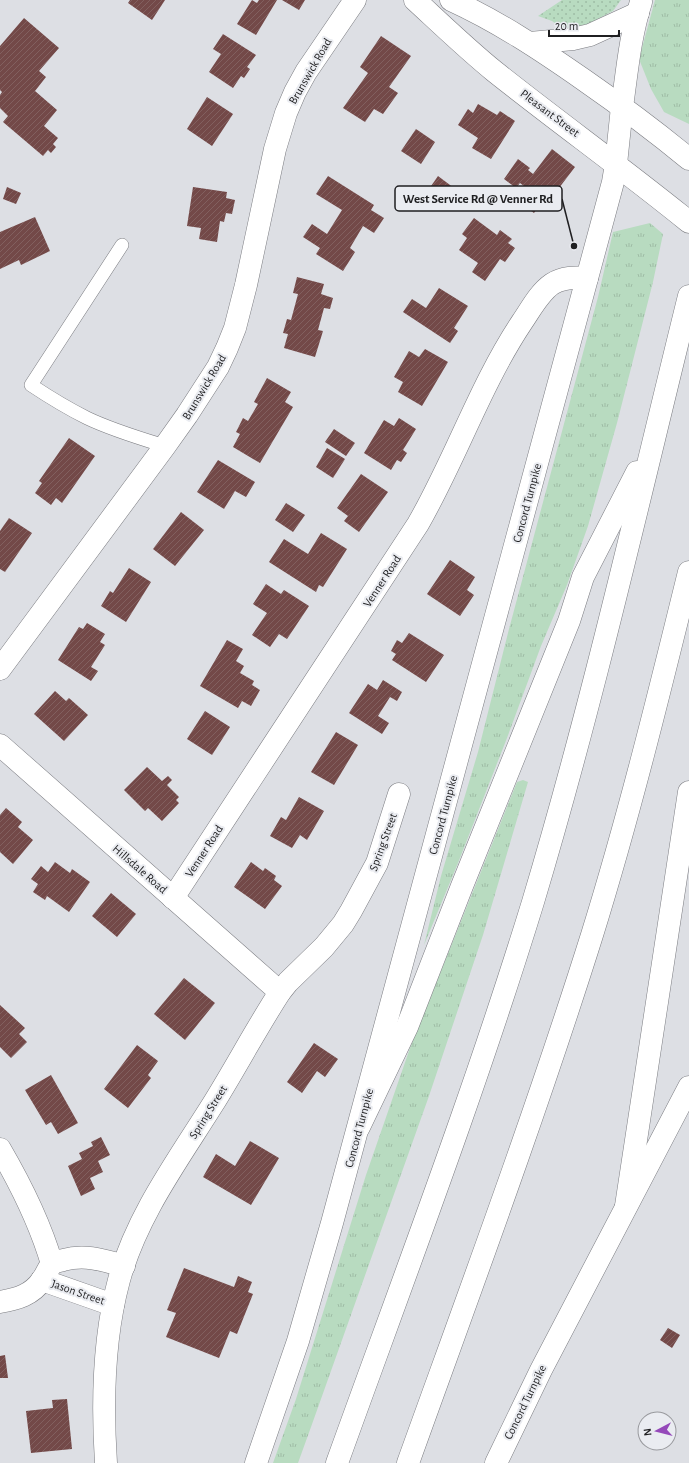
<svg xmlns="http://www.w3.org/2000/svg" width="689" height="1463" viewBox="0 0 689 1463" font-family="'Alegreya Sans',sans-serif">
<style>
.grass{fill:url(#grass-tufts)}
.park{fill:url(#park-dots)}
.building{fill:url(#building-hatch)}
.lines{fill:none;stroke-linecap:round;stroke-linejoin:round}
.lane-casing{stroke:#7b7c81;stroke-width:14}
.street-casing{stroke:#7b7c81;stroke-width:23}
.secondary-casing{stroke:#7b7c81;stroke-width:23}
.primary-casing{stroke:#7b7c81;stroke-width:23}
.highway-casing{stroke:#7b7c81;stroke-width:23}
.lane{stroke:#fff;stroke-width:13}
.street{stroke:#fff;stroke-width:22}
.secondary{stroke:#fff;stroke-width:22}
.primary{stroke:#fff;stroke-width:22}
.highway{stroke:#fff;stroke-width:22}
.labels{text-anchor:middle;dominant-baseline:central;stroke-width:4;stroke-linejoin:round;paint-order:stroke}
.street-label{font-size:12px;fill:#1f1f21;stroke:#eaecf1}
.leader{fill:none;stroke:#1f1f21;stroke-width:1.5}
.callout-dot{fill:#1f1f21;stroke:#eaecf1;stroke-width:1.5}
.callout{fill:#eaecf1;stroke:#1f1f21;stroke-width:1.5}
.callout-label{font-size:13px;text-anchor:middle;font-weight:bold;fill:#1f1f21}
</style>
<defs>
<pattern id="grass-tufts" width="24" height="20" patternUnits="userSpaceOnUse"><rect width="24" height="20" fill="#b8dbc0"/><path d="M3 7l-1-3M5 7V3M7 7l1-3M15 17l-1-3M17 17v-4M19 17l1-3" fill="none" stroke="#9ebca5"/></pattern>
<pattern id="park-dots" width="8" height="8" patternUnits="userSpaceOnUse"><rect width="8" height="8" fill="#b8dbc0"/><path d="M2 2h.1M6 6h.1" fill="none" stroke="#9ebca5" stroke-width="1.8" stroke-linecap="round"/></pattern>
<pattern id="building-hatch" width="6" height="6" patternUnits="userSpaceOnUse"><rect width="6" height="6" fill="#734948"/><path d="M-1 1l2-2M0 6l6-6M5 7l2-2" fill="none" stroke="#82605f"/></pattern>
</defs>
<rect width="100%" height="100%" fill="#dddfe4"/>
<g class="grass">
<path d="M 655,0 L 689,0 L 689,124 L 664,112 L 651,89 L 639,59 Z"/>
<path d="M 650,223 L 663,234 L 653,282 L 617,423 L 588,526 L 567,585 L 541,646 L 507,738 L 458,863 L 424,945 L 441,876 L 478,752 L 509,629 L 598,297 L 613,232 Z"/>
<path d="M 523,780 L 528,782 L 483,935 L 429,1096 L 311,1427 L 298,1463 L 273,1463 L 296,1399 L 366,1175 L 410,1048 L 517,782 Z"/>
</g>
<path class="park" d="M 562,0 L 621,0 L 613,11 L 588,24 L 564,30 L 552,21 L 538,16 Z"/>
<g class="building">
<path d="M 130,0 L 165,0 L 152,20 L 128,3 Z"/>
<path d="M 252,0 L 257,3 L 259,0 L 277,0 L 256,35 L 237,24 Z"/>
<path d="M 282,0 L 305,0 L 299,10 Z"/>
<path d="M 24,18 L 59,48 L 39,71 L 46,77 L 35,91 L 57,110 L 44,126 L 58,138 L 53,144 L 56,147 L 51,153 L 48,150 L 43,156 L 3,122 L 8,116 L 0,108 L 0,95 L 2,92 L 0,90 L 0,46 Z"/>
<path d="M 223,34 L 256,55 L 247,67 L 250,69 L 244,78 L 241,76 L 233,88 L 209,72 L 221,54 L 213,49 Z"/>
<path d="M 381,36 L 411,56 L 389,87 L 398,93 L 383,114 L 374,109 L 365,122 L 343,108 L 368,73 L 360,67 Z"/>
<path d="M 207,97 L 233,114 L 212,146 L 187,129 Z"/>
<path d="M 478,104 L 497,115 L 500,111 L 515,121 L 491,159 L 472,148 L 478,138 L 458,125 L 468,109 L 473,113 Z"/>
<path d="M 416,129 L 435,142 L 421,164 L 401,151 Z"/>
<path d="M 552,149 L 575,167 L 546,205 L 542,202 L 534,213 L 524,206 L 533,193 L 520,183 L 516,188 L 504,179 L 518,159 L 530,168 L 528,170 L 533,174 Z"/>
<path d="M 328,176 L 374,205 L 371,210 L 384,218 L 374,233 L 363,226 L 350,248 L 355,252 L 343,271 L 316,254 L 320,248 L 303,237 L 312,224 L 327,234 L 342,210 L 316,194 Z"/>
<path d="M 438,176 L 462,194 L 454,206 L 429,189 Z"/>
<path d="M 7,187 L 21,193 L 16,204 L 3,199 Z"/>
<path d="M 193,187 L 227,192 L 226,198 L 235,200 L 232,214 L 226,213 L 224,222 L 220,221 L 217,242 L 199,239 L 201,228 L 187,226 Z"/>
<path d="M 35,217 L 50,251 L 21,265 L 19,260 L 0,269 L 0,232 Z"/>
<path d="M 474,218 L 497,235 L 500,230 L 512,239 L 508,243 L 515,248 L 505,262 L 500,259 L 485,281 L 472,272 L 478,263 L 459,250 L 467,238 L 462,234 Z"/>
<path d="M 297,277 L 324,284 L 321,294 L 333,298 L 330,309 L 324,308 L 318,330 L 323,331 L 315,357 L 284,348 L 288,334 L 283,333 L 287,319 L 291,320 L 298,294 L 293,293 Z"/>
<path d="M 439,288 L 468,306 L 454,328 L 458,331 L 450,343 L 403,312 L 412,299 L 426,308 Z"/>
<path d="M 425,349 L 448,362 L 422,406 L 398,392 L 403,382 L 394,377 L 409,351 L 419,357 Z"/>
<path d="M 267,378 L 291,392 L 285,402 L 293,407 L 260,463 L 233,447 L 240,434 L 236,432 L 243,418 L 248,421 L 258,404 L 254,402 Z"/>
<path d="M 399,418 L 416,429 L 403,450 L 407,453 L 401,462 L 397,460 L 391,470 L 364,453 L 384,420 L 394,426 Z"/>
<path d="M 334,429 L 355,443 L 346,456 L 325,442 Z"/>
<path d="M 69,438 L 95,456 L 62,503 L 56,498 L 51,505 L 35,493 L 42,483 L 39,481 Z"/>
<path d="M 327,448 L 345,459 L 333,478 L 316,467 Z"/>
<path d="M 218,460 L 255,482 L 246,497 L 235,491 L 224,509 L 197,492 Z"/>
<path d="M 361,474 L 388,492 L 359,532 L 344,521 L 348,516 L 337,508 Z"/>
<path d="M 286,503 L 305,515 L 293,532 L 275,520 Z"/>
<path d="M 181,512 L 204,530 L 175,566 L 153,549 Z"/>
<path d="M 9,518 L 32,533 L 5,572 L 0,569 L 0,531 Z"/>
<path d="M 321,533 L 347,549 L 323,587 L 319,585 L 316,592 L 269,562 L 284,539 L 308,554 Z"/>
<path d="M 450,560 L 475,577 L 467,590 L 474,595 L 460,616 L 427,594 Z"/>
<path d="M 129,568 L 151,582 L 126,622 L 101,606 L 110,591 L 113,593 Z"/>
<path d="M 266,584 L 281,594 L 284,590 L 309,606 L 287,639 L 279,634 L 270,647 L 252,635 L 267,613 L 253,604 Z"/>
<path d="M 87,623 L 105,634 L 100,642 L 105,645 L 91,667 L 98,671 L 91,681 L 58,660 L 79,627 L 83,629 Z"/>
<path d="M 409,633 L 444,655 L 426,682 L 392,660 L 396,654 L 391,651 L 397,640 L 402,643 Z"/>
<path d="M 227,640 L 243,649 L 236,661 L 244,666 L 240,673 L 254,681 L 252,685 L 260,690 L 251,706 L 242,701 L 238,708 L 200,686 Z"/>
<path d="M 383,680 L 402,692 L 397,701 L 390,697 L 378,716 L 389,723 L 382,734 L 349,713 L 368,684 L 377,690 Z"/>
<path d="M 55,691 L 66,701 L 69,698 L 88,715 L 64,741 L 34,714 Z"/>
<path d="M 205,711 L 230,727 L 212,755 L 187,739 Z"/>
<path d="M 336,732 L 358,745 L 334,785 L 311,772 Z"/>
<path d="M 147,767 L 162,781 L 168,776 L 172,780 L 167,785 L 179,797 L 176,800 L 179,803 L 162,821 L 148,808 L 145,811 L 124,790 Z"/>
<path d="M 299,797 L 324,811 L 307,840 L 300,835 L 292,848 L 270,836 L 281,817 L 286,820 Z"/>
<path d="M 6,808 L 22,822 L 18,827 L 33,840 L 13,864 L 0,852 L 0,815 Z"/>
<path d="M 55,862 L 70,873 L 72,869 L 90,882 L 69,912 L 47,896 L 45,900 L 33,892 L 38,884 L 31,879 L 41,866 L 48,872 Z"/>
<path d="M 251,862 L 263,871 L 265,868 L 276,876 L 274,880 L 282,886 L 265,909 L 234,887 Z"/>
<path d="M 111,893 L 136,914 L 117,937 L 92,916 Z"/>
<path d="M 184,978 L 215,1003 L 185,1040 L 154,1014 Z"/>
<path d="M 0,1005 L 25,1028 L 19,1034 L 27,1042 L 11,1058 L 0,1047 Z"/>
<path d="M 314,1043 L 338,1059 L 325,1077 L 317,1071 L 302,1093 L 287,1082 Z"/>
<path d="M 137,1045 L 158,1061 L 148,1075 L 151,1078 L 128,1108 L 104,1089 Z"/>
<path d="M 51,1075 L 78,1123 L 58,1134 L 51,1122 L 46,1125 L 25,1090 Z"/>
<path d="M 101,1137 L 110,1155 L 98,1161 L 103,1172 L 90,1178 L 95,1189 L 81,1196 L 68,1166 L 82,1159 L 79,1153 L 93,1146 L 91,1142 Z"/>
<path d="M 250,1141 L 279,1158 L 251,1205 L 203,1177 L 216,1154 L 235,1166 Z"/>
<path d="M 184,1268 L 234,1287 L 238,1276 L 252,1282 L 248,1292 L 253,1294 L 237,1334 L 230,1331 L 219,1358 L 166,1337 L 176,1313 L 167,1310 Z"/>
<path d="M 668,1328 L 680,1335 L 672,1348 L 660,1340 Z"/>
<path d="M 5,1355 L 8,1378 L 0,1378 L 0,1356 Z"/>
<path d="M 67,1399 L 72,1449 L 31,1453 L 26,1411 L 53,1408 L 52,1400 Z"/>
</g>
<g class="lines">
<defs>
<path id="lane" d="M 122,245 L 31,385 C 49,397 67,408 87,418 C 112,430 139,438 165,446"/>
<g id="street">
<path d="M 0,669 L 165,446 L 187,415 L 218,367 L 227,348 L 235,328 L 246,285 L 275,149 L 286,113 L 295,92 L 306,72 L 355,0"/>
<path d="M 0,745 L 280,992"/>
<path d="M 173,898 L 418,524 C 456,458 480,385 522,322 C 531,309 539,293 552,284 C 563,277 575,277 587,278"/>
<path d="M 0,1149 C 21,1185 40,1223 52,1264"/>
<path d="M 42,1280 L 113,1305"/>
<path d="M 0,1302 C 17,1299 32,1295 42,1280 C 46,1275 48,1268 52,1264 C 54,1262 60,1261 63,1260 C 85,1254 103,1260 124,1266"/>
<path d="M 106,1463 C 102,1402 103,1339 119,1280 C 137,1215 178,1160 213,1104 C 236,1067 256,1029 280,992 L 288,982 L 324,947 L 343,924 L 351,911 L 377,863 L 399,794"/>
</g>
<g id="secondary">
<path d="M 256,1463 L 298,1341 L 332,1223 L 613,182 L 616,164"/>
<path d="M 496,1463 L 541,1370 L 689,1087"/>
</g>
<g id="primary">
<path d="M 415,0 C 441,24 467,49 494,71 C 558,122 625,170 689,222"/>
<path d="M 451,0 C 499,22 541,50 584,80 C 620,105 655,131 689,159"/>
<path d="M 616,164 L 622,107"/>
</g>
<g id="highway">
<path d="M 530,43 L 573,39 L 590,35 L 638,13"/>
<path d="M 622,107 C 627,72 630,36 641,2"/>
<path d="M 359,1127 L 407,1027 L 462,886 L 569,621 L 583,577 L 637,472"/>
<path d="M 626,1206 L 689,792"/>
<path d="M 337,1463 C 404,1277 475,1091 533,902 C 593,702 639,498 689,296"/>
<path d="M 408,1463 C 471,1288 536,1113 592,935 C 629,816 659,694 689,572"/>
</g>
</defs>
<use href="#lane" class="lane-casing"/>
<use href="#street" class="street-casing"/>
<use href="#secondary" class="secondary-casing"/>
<use href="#primary" class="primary-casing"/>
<use href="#highway" class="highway-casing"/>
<use href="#lane" class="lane"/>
<use href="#street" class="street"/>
<use href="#secondary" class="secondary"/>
<use href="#primary" class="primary"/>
<use href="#highway" class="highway"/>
</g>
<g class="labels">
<g class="street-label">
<text transform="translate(310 71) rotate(-60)">Brunswick Road</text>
<text transform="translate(550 113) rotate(37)">Pleasant Street</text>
<text transform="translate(204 387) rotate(-59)">Brunswick Road</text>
<text transform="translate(527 503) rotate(-75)">Concord Turnpike</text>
<text transform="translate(382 581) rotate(-57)">Venner Road</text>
<text transform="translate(443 815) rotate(-75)">Concord Turnpike</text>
<text transform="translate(383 842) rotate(-70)">Spring Street</text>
<text transform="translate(204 851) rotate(-57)">Venner Road</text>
<text transform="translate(140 869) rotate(41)">Hillsdale Road</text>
<text transform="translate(208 1112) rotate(-58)">Spring Street</text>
<text transform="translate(359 1128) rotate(-75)">Concord Turnpike</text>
<text transform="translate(78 1292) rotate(19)">Jason Street</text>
<text transform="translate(525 1402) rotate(-64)">Concord Turnpike</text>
</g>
</g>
<path class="leader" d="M574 246L562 199"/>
<circle class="callout-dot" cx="574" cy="246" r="4"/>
<rect class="callout" x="395" y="186" width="167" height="25" rx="4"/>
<g class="callout-label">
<text x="478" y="203">West Service Rd @ Venner Rd</text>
</g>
<g transform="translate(657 1431) rotate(263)"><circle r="19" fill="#eaecf1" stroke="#999a9e"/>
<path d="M0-3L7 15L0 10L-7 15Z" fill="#9549ba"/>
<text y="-6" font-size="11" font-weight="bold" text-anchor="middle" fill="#1f1f21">N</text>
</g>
<path d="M549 30v6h70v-6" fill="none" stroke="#1f1f21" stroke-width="2"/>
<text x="555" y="30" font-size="12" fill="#1f1f21" stroke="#eaecf1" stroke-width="3" paint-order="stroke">20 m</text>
</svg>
